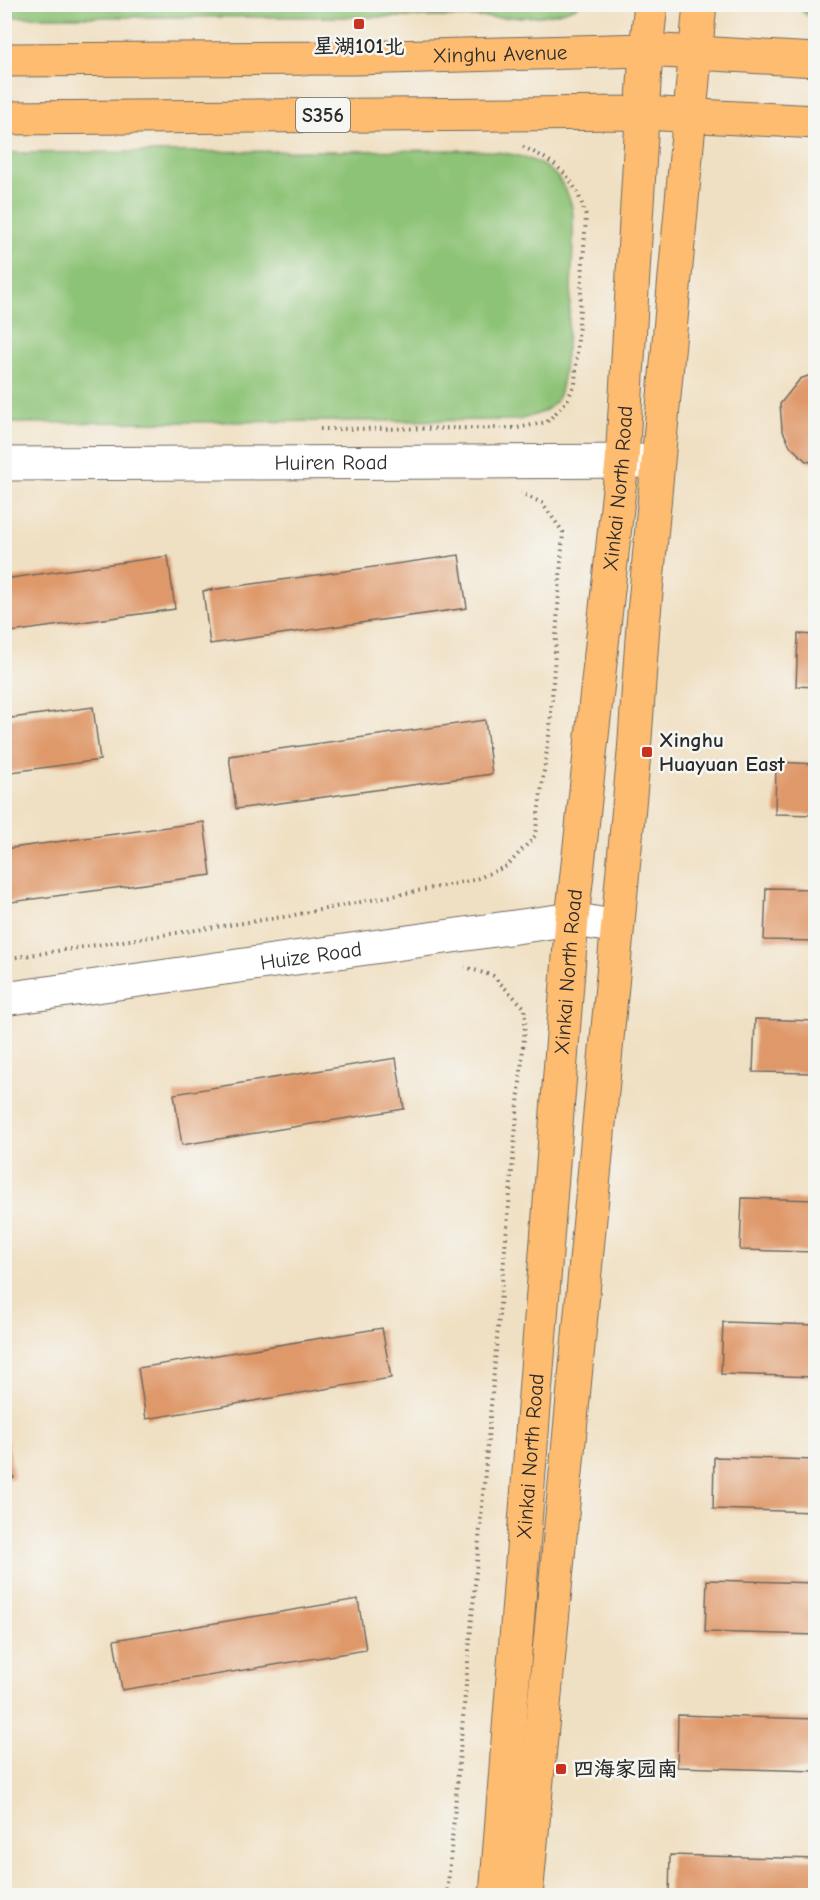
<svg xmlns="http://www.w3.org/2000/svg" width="820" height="1900" viewBox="0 0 820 1900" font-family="'Comic Neue','LXGW WenKai TC',sans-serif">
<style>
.green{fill:#8dc376;stroke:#5c7750;stroke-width:1.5}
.building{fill:#df9869}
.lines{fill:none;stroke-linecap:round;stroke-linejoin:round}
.minor-casing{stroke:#706a60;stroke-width:35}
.major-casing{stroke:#706a60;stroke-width:35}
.path{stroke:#706a60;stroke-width:4;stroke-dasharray:1.5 4.5;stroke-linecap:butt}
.minor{stroke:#fff;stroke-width:33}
.major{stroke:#febc70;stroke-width:33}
.poi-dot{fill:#c8321e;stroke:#f6f6f2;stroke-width:2}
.labels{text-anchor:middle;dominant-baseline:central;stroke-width:5;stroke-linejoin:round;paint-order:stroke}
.shield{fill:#f6f6f2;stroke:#686867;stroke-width:1.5}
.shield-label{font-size:20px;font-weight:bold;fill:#2b2b2b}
.poi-label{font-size:21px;font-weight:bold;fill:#2b2b2b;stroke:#f6f6f2;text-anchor:start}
.street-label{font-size:21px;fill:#2b2b2b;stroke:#f6f6f2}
</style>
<rect width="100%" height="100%" fill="#f6f6f2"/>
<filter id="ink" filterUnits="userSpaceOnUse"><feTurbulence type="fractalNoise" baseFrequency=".0167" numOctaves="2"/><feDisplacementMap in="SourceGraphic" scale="12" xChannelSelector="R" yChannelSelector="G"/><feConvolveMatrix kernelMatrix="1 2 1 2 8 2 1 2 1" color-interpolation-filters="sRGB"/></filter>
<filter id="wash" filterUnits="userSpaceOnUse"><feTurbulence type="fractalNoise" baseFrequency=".008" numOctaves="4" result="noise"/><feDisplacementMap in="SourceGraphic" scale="24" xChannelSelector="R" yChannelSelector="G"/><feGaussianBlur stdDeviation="1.35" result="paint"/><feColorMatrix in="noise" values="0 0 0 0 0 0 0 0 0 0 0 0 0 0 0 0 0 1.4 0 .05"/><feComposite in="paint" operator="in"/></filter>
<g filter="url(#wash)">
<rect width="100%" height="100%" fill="#f0e0c3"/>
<g class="green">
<path d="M 5,4 L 579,4 L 579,5 C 552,21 500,17 468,17 L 5,17 Z"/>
<path d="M 798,5 L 815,5 L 815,21 L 803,12 Z"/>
<path d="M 469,150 C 499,151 543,155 561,182 C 565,189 571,200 572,208 C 576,231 567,375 559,395 C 551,413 535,415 518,420 L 5,423 L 5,153 Z"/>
</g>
<g id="blocks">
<g class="building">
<path d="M 816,373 L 816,463 L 806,461 L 790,446 L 782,429 L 780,404 L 800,379 Z"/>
<path d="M 459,555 L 467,608 L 210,644 L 203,591 Z"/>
<path d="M 168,556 L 175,609 L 4,633 L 4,579 Z"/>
<path d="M 798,634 L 816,635 L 816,687 L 796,686 Z"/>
<path d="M 93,707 L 100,760 L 4,773 L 4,719 Z"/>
<path d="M 485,720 L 492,774 L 236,809 L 229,756 Z"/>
<path d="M 776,762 L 816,764 L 816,815 L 775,814 Z"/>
<path d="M 204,822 L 211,875 L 4,903 L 4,849 Z"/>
<path d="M 766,888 L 816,889 L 816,941 L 764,940 Z"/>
<path d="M 755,1019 L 816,1021 L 816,1073 L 753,1072 Z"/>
<path d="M 396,1058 L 404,1109 L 182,1145 L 174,1094 Z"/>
<path d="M 742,1198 L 816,1200 L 816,1252 L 740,1250 Z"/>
<path d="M 723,1322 L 816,1325 L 816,1377 L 721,1374 Z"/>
<path d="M 382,1328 L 391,1378 L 146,1419 L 138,1368 Z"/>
<path d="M 8,1441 L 14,1478 L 4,1480 L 4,1442 Z"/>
<path d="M 714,1457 L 816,1460 L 816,1512 L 713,1509 Z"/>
<path d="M 707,1580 L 816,1583 L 816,1635 L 705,1632 Z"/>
<path d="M 358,1599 L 366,1650 L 122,1690 L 114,1640 Z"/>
<path d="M 678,1715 L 816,1719 L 816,1771 L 677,1767 Z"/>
<path d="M 670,1855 L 816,1859 L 816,1896 L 669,1896 Z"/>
</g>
</g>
</g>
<g filter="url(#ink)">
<use href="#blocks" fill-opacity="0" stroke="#706a60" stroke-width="1.5"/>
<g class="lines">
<defs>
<g id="minor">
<path id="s1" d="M 4,464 L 657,461"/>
<path id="s2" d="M 4,999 L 572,919 L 617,927"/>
</g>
<g id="major">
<path id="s3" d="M 4,60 L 354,58 L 646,50 L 816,60"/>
<path d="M 4,118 L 642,113 L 816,122"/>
<path id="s4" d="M 496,1896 L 572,919 L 622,462 L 646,50 L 651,4"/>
<path d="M 526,1896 L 634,753 L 643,625 L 700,4"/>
</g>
</defs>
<use href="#minor" class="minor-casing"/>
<use href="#major" class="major-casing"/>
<g class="path">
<path d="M 320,429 L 517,428 L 547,422 L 567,401 L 575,383 L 586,217 C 575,176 558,163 521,146"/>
<path d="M 4,959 L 289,916 L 474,880 L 507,866 L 535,836 L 550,728 L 563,532 L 542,503 L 521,493"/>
<path d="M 447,1896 L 525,1026 L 525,1008 L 493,976 L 465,967"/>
</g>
<use href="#minor" class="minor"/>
<use href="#major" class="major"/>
</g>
</g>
<g class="poi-dot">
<rect x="353" y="18" width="12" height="12" rx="3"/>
<rect x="641" y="746" width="12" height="12" rx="3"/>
<rect x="555" y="1763" width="12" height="12" rx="3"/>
</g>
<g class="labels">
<rect class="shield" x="296" y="98" width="54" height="34" rx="4.5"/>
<g class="shield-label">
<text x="323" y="115">S356</text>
</g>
<g class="poi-label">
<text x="359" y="46" text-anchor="middle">星湖101北</text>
<text x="659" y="740">Xinghu<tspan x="659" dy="24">Huayuan East</tspan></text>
<text x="573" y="1769">四海家园南</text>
</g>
<g class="street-label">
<text stroke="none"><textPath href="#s3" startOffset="496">Xinghu Avenue</textPath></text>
<text stroke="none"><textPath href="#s1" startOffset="327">Huiren Road</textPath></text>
<text stroke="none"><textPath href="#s4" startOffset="1413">Xinkai North Road</textPath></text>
<text stroke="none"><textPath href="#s2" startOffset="310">Huize Road</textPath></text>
<text stroke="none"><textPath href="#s4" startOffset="927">Xinkai North Road</textPath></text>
<text stroke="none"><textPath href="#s4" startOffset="441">Xinkai North Road</textPath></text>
</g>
</g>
<rect width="820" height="1900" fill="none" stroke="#f6f6f2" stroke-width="24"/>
</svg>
